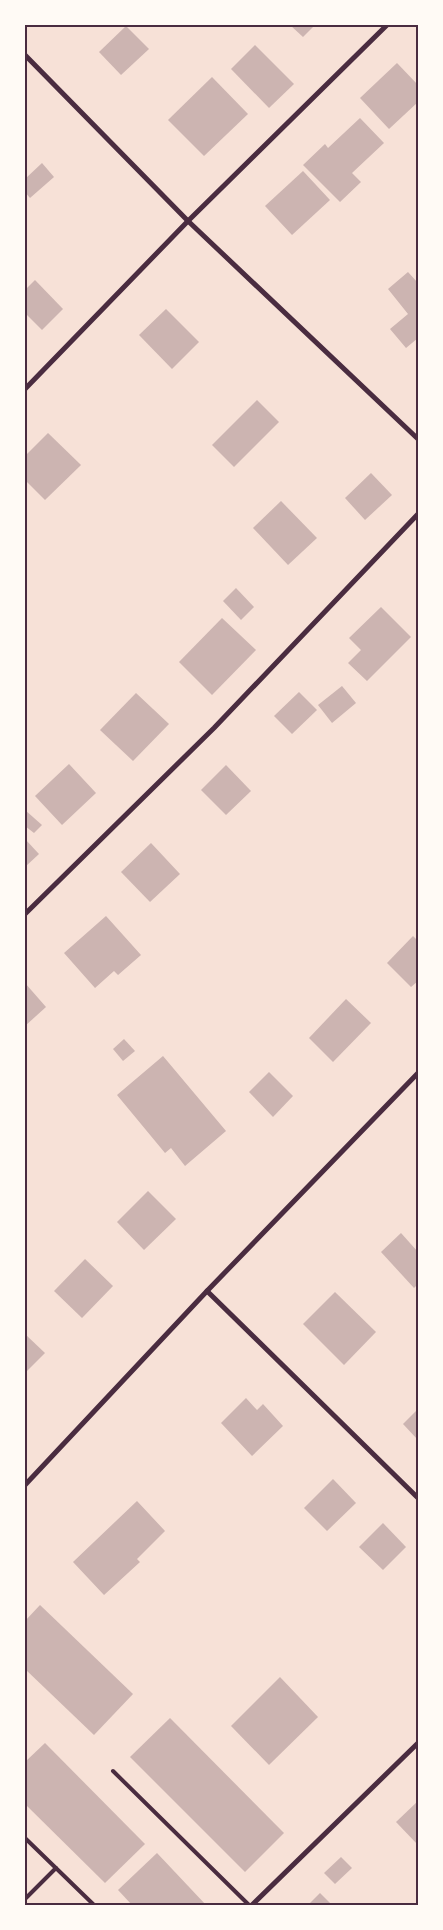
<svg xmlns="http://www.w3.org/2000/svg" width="443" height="1930" viewBox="0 0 443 1930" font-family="'PT Sans',sans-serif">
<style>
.building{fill:#ccb4b1}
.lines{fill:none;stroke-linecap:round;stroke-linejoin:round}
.service{stroke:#4a2c40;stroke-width:4}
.minor{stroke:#4a2c40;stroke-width:5}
.neatline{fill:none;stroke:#4a2c40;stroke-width:2}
</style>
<rect width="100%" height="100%" fill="#f7e1d7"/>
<g class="building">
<path d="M 290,25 L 315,25 L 303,37 Z"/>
<path d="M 126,26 L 149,49 L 121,75 L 99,52 Z"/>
<path d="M 255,45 L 294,84 L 269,108 L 231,69 Z"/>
<path d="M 397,63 L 418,85 L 418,102 L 389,129 L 360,98 Z"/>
<path d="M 212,77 L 248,114 L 204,156 L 168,120 Z"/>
<path d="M 360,118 L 384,143 L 352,173 L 361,182 L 340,202 L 303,165 L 325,144 L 328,148 Z"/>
<path d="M 42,163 L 54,177 L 30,198 L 25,192 L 25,179 Z"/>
<path d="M 303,171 L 330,200 L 292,235 L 265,206 Z"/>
<path d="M 408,272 L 418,283 L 418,338 L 406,348 L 390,329 L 408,314 L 388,289 Z"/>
<path d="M 35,280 L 63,309 L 42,330 L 25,313 L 25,290 Z"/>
<path d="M 166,309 L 199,342 L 172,369 L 139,335 Z"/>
<path d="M 257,400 L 279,422 L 234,467 L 212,445 Z"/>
<path d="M 48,433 L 81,465 L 45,500 L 25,480 L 25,456 Z"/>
<path d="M 371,473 L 392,495 L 365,520 L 345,498 Z"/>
<path d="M 281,501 L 317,538 L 288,565 L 253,528 Z"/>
<path d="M 236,588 L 254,607 L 241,620 L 223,601 Z"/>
<path d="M 381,607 L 411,637 L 367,681 L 348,663 L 361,650 L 349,638 Z"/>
<path d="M 222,618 L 256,650 L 212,695 L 179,662 Z"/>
<path d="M 342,686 L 356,703 L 332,723 L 318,705 Z"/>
<path d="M 299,692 L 317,710 L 292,734 L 274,716 Z"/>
<path d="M 136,693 L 169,724 L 133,761 L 100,730 Z"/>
<path d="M 69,764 L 96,793 L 62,825 L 35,796 Z"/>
<path d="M 226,765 L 251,791 L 226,815 L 201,790 Z"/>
<path d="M 25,810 L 42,825 L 34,833 L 25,826 Z"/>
<path d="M 25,839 L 39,854 L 25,867 Z"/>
<path d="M 151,843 L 180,874 L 150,902 L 121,872 Z"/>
<path d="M 106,916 L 141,955 L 118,975 L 114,971 L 95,988 L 64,953 Z"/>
<path d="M 413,936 L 418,941 L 418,981 L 411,987 L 387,963 Z"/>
<path d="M 25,983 L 46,1007 L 25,1026 Z"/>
<path d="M 346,999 L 371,1023 L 333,1062 L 309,1038 Z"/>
<path d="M 124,1039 L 135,1051 L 123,1061 L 113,1049 Z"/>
<path d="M 163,1056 L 226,1131 L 185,1166 L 171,1148 L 165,1153 L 117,1095 Z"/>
<path d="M 269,1072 L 293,1096 L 273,1117 L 249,1092 Z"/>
<path d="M 148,1191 L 176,1219 L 144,1250 L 117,1222 Z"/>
<path d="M 401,1233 L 418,1252 L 418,1284 L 414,1288 L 381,1252 Z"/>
<path d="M 85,1259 L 113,1286 L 82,1318 L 54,1291 Z"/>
<path d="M 335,1292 L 376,1332 L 344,1365 L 303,1324 Z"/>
<path d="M 25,1334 L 45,1353 L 25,1373 Z"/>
<path d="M 246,1398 L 257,1410 L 263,1404 L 283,1426 L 252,1456 L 221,1423 Z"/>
<path d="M 418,1409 L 418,1440 L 403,1424 Z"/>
<path d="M 333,1479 L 356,1503 L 327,1531 L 304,1508 Z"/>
<path d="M 137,1501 L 165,1531 L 137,1559 L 140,1562 L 104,1595 L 73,1562 Z"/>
<path d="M 383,1523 L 406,1547 L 383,1570 L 359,1547 Z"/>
<path d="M 40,1605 L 133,1694 L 94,1735 L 25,1669 L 25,1621 Z"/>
<path d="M 280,1677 L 318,1717 L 269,1765 L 231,1726 Z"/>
<path d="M 170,1718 L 284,1833 L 245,1872 L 130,1757 Z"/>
<path d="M 45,1743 L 145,1844 L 105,1883 L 25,1804 L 25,1762 Z"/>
<path d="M 418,1801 L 418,1845 L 396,1822 Z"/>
<path d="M 157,1853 L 206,1905 L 132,1905 L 118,1890 Z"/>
<path d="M 341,1857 L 352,1868 L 335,1884 L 324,1873 Z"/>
<path d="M 320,1893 L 332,1905 L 308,1905 Z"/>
</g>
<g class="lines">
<g class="service">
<path d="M 113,1771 L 249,1905"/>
<path d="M 25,1838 L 94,1905"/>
<path d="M 25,1899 L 56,1868"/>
</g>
<g class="minor">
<path d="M 25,55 L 188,221 L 418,439"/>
<path d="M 25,389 L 188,221 L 387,25"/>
<path d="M 25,914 L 214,728 L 418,514"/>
<path d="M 207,1291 L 418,1498"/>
<path d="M 25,1485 L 207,1291 L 418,1073"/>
<path d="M 252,1905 L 418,1743"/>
</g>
</g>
<rect width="443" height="1930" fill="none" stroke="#fffaf5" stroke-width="52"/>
<rect x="26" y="26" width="391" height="1878" class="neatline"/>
</svg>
